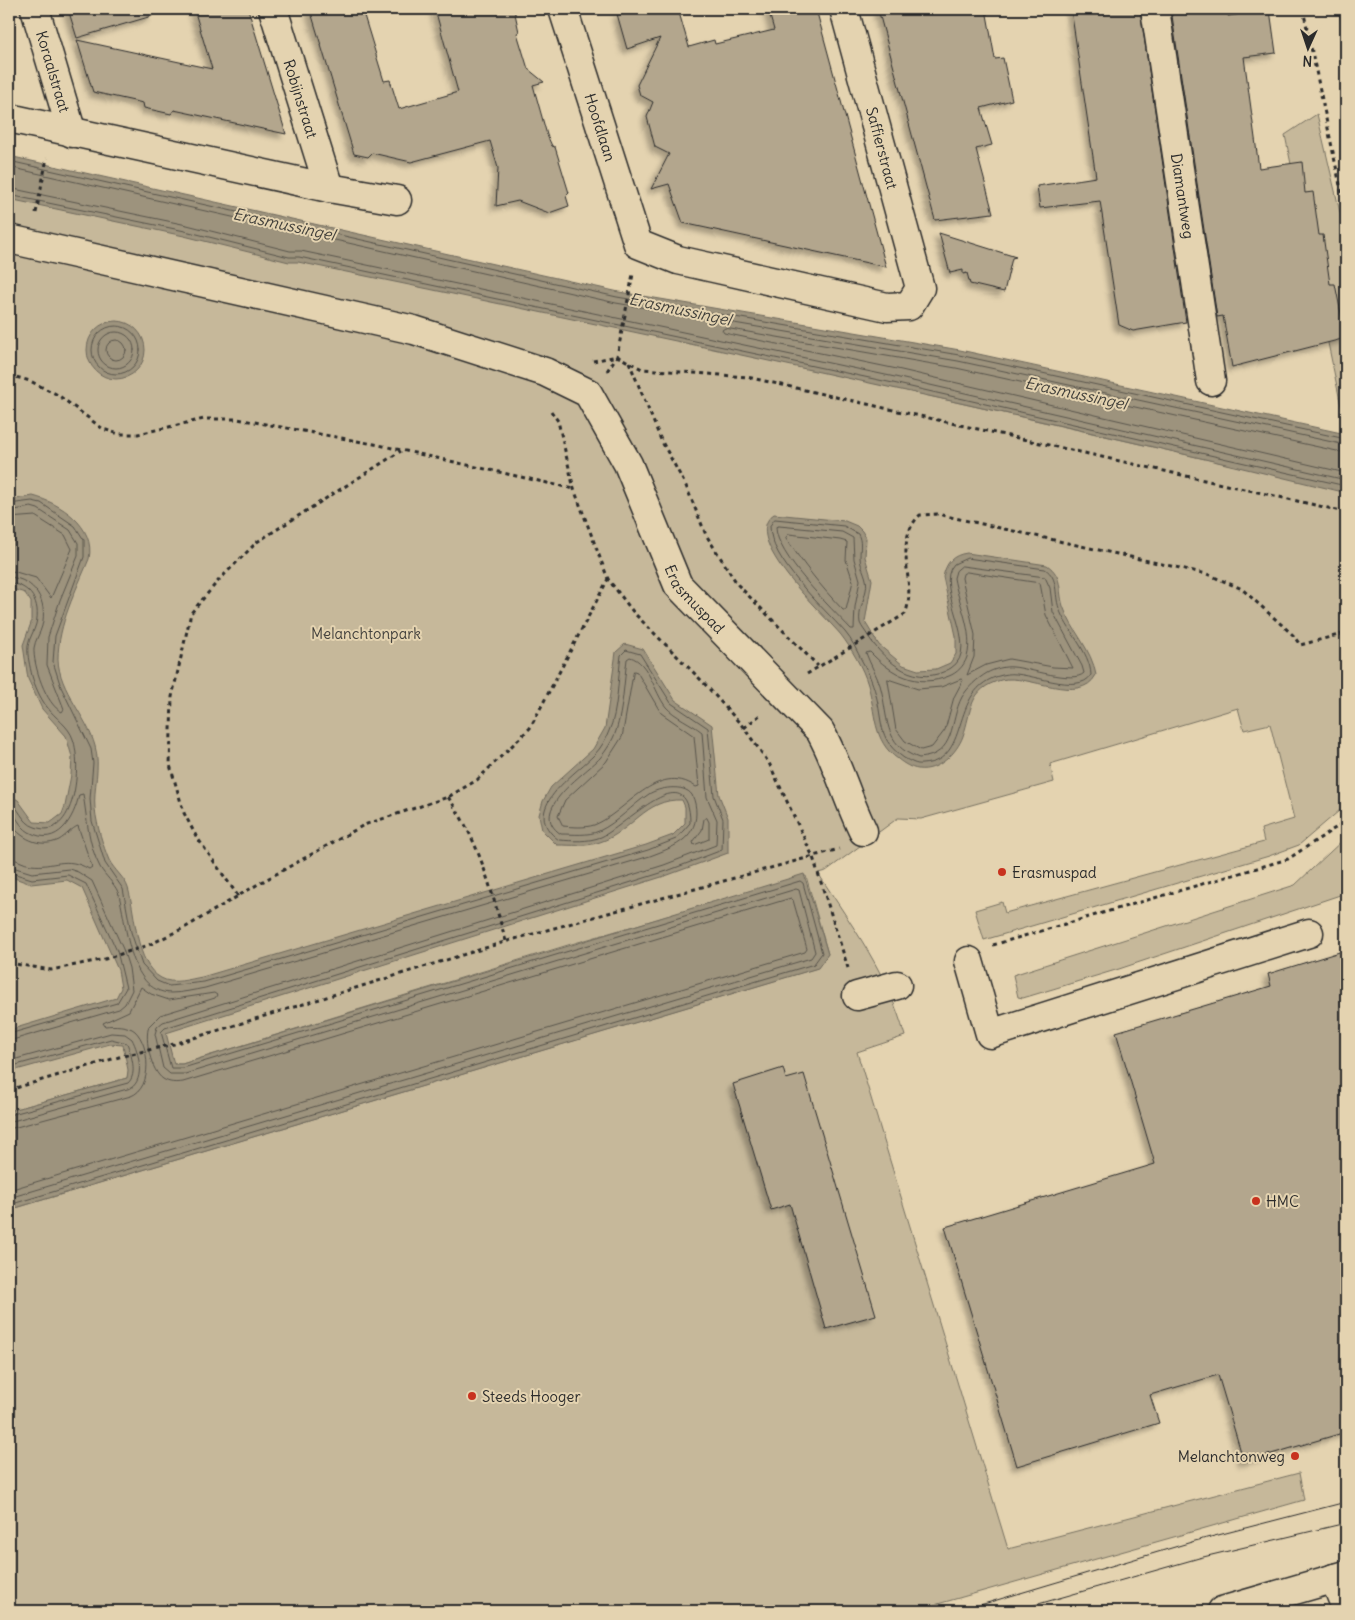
<svg xmlns="http://www.w3.org/2000/svg" width="1355" height="1620" viewBox="0 0 1355 1620" font-family="Delius,sans-serif">
<style>
.green{fill:#c6b89a;stroke:#787262}
.water{fill:#9d937d;stroke:#6f695c}
.lines{fill:none;stroke-linecap:round;stroke-linejoin:round}
.shore{stroke:#59554c;stroke-width:1}
.building{fill:#b3a68d;stroke:#2b2b2b;filter:url(#shadow)}
.minor-casing{stroke:#2b2b2b;stroke-width:31}
.path{stroke:#2b2b2b;stroke-width:3;stroke-dasharray:4 4;stroke-linecap:butt}
.minor{stroke:#e4d3b0;stroke-width:28}
.tram{stroke:#2b2b2b;stroke-width:1}
.poi-dot{fill:#c8321e;stroke:#e4d3b0;stroke-width:2}
.labels{text-anchor:middle;dominant-baseline:central;stroke-width:4;stroke-linejoin:round;paint-order:stroke}
.street-label{font-size:15px;fill:#2b2b2b;stroke:#e4d3b0}
.park-label{font-size:15px;fill:#42403c;stroke:#e4d3b0}
.poi-label{font-size:15px;fill:#2b2b2b;stroke:#e4d3b0;text-anchor:start}
.water-label{font-size:16px;font-style:italic;fill:#42403b;stroke:#e4d3b0}
</style>
<defs>
<filter id="shadow"><feDropShadow dx="-4.5" dy="4.5" stdDeviation="2.5" flood-color="#0004"/></filter>
</defs>
<rect width="100%" height="100%" fill="#e4d3b0"/>
<filter id="ink" filterUnits="userSpaceOnUse"><feTurbulence type="fractalNoise" baseFrequency=".02" numOctaves="2"/><feDisplacementMap in="SourceGraphic" scale="10" xChannelSelector="R" yChannelSelector="G"/><feConvolveMatrix kernelMatrix="1 2 1 2 8 2 1 2 1" color-interpolation-filters="sRGB"/></filter>
<g filter="url(#ink)">
<g class="green">
<path d="M 1317,114 L 1346,238 L 1346,430 L 1285,135 Z"/>
<path d="M 9,186 L 1346,491 L 1346,805 L 1299,845 L 1269,856 L 984,940 L 975,910 L 1002,902 L 1005,913 L 1264,842 L 1261,829 L 1294,819 L 1270,724 L 1244,730 L 1238,708 L 1050,764 L 1054,782 L 921,819 L 898,818 L 826,871 L 818,873 C 854,929 887,972 905,1036 L 857,1052 L 1008,1549 L 1299,1473 L 1304,1500 L 913,1611 L 9,1611 L 9,1210 L 817,968 L 828,954 L 806,876 L 568,945 L 182,1064 L 174,1064 L 172,1060 L 128,1073 L 127,1078 L 9,1111 Z"/>
<path d="M 1346,837 L 1346,893 L 1119,969 L 1023,998 L 1018,997 L 1013,975 L 1295,885 Z"/>
</g>
<g class="water">
<path d="M 9,156 L 619,292 L 960,350 L 1346,434 L 1346,491 L 1343,492 C 997,408 648,334 298,262 L 289,262 L 184,236 L 9,199 Z"/>
<circle cx="116" cy="350" r="29"/>
<path d="M 33,496 C 60,503 96,526 89,559 C 76,591 58,624 58,659 C 59,691 87,716 95,746 C 101,767 93,788 95,809 C 97,826 103,846 109,860 C 114,870 125,878 128,888 C 136,914 135,964 161,978 C 173,985 190,979 202,977 L 646,845 L 673,835 L 685,823 L 685,807 L 682,800 C 645,798 632,832 600,842 C 586,847 572,845 557,845 L 542,830 L 539,815 L 543,801 L 551,787 L 593,749 L 605,728 L 616,652 L 625,644 L 643,649 L 675,700 L 712,725 L 719,795 L 728,818 L 728,853 L 668,875 L 166,1033 L 174,1064 L 182,1064 L 804,874 L 828,954 L 818,968 L 9,1210 L 9,1111 L 127,1078 L 128,1070 L 123,1045 L 110,1044 L 9,1072 L 9,1030 L 116,998 L 121,988 L 118,970 L 82,888 L 67,880 L 31,884 L 9,876 L 9,795 L 18,800 L 34,822 L 50,823 L 62,814 L 65,806 L 71,775 L 72,757 L 66,736 L 42,709 L 28,679 L 23,645 L 31,623 L 31,602 L 25,593 L 9,588 L 9,500 Z"/>
<path d="M 774,514 L 845,521 L 857,526 L 862,531 L 866,538 L 865,557 L 872,580 L 865,622 L 879,645 L 903,665 L 918,670 L 936,669 L 950,663 L 956,654 L 956,636 L 943,577 C 946,563 952,555 967,553 L 1047,565 C 1063,576 1058,589 1063,606 C 1071,630 1092,649 1096,675 C 1080,706 1028,673 1001,680 C 968,689 972,711 963,736 C 957,753 938,772 918,769 C 911,768 904,764 898,759 C 872,741 876,712 868,685 C 863,668 851,648 841,635 C 825,615 738,538 774,514 Z"/>
</g>
<g class="lines">
<g class="shore">
<path d="M 9,161 L 617,297 L 959,355 L 1346,439"/>
<path d="M 9,167 L 616,303 L 958,361 L 1346,445"/>
<path d="M 9,188 L 187,225 L 290,251 L 301,251 L 895,377 L 1346,480"/>
<path d="M 9,195 L 185,231 L 289,257 L 299,257 L 893,383 L 1346,486"/>
<circle cx="116" cy="350" r="24"/>
<circle cx="116" cy="350" r="18"/>
<circle cx="116" cy="350" r="10"/>
<path d="M 1346,453 L 956,368 L 725,328 L 722,330 L 724,333 L 897,369 L 1346,473"/>
<path d="M 9,504 L 32,501 L 41,503 L 75,526 L 84,540 L 84,557 L 55,636 L 53,662 L 61,687 L 91,749 L 93,763 L 90,799 L 92,821 L 105,863 L 123,889 L 131,932 L 142,965 L 157,981 L 169,986 L 204,982 L 648,850 L 676,839 L 690,823 C 690,754 626,826 601,837 C 588,842 573,841 559,840 C 517,810 575,775 595,754 C 601,748 606,739 609,731 C 618,712 618,677 621,655 L 626,650 L 640,654 L 671,703 L 708,728 L 714,796 L 723,819 L 722,850 L 667,871 L 165,1028 L 161,1032 L 171,1068 L 183,1068 L 800,881 L 803,883 L 822,953 L 814,964 L 9,1205"/>
<path d="M 9,511 L 31,507 L 38,509 L 70,530 L 78,543 L 78,556 L 60,600 L 48,637 L 47,665 L 64,709 L 62,712 C 46,705 33,665 34,648 C 35,640 40,634 42,626 C 48,601 35,579 9,577"/>
<path d="M 9,518 L 35,516 L 65,535 L 72,549 L 51,598 L 36,578 L 9,570"/>
<path d="M 775,519 L 844,526 L 858,534 C 862,542 860,548 860,557 C 860,569 869,577 866,590 C 864,600 858,612 860,623 C 862,628 866,632 868,636 C 886,663 917,689 951,668 C 983,648 932,587 954,564 L 967,558 L 1045,569 C 1059,578 1054,594 1059,608 C 1066,630 1090,651 1091,675 C 1079,696 1027,671 1008,674 C 944,683 976,761 922,764 C 916,765 910,761 904,758 C 879,740 883,726 877,699 C 874,686 869,673 862,661 C 857,651 852,640 845,632 C 823,607 769,559 770,526 Z"/>
<path d="M 779,526 L 842,532 L 853,538 L 854,559 L 860,580 L 855,607 L 854,629 L 851,629 C 832,609 775,554 776,527 Z"/>
<path d="M 789,534 L 840,540 L 847,542 L 846,560 L 853,581 L 846,610 L 843,610 C 821,587 803,564 786,538 Z"/>
<path d="M 962,566 L 1045,577 L 1050,588 L 1053,612 L 1082,666 L 1084,673 C 1074,684 1028,668 1013,667 C 1005,666 994,669 987,673 C 977,679 968,687 962,697 C 949,721 957,755 919,758 C 882,745 889,716 880,685 C 876,674 870,664 866,653 L 870,652 C 891,674 918,689 949,676 C 957,673 964,666 967,657 C 974,632 958,602 954,578 L 956,571 Z"/>
<path d="M 967,572 L 1040,583 L 1046,615 L 1073,668 L 1053,667 L 1009,659 L 986,665 L 967,675 L 974,657 L 975,635 L 962,578 L 963,574 Z"/>
<path d="M 9,583 C 31,585 41,603 36,624 C 34,632 29,638 28,646 C 27,656 30,666 32,676 C 35,686 40,698 47,707 C 55,718 69,726 73,739 C 82,764 76,842 35,827 C 22,823 19,807 9,800"/>
<path d="M 634,671 L 637,672 L 661,713 L 694,736 L 699,786 L 696,787 C 657,760 626,813 594,825 C 585,828 573,827 563,826 L 558,816 L 565,800 L 606,762 L 622,737 Z"/>
<path d="M 888,679 L 918,689 L 941,687 L 961,679 L 963,680 L 954,697 L 945,730 L 932,747 L 921,750 L 905,741 L 896,729 Z"/>
<path d="M 9,808 C 16,815 19,826 29,832 C 58,848 74,818 79,795 L 83,794 C 87,817 88,845 100,867 C 105,876 114,883 118,892 C 127,920 127,992 171,993 C 182,993 194,990 205,988 L 650,856 C 671,848 696,840 696,813 C 696,807 695,801 692,795 C 684,783 658,788 649,794 C 631,806 618,822 599,831 C 588,836 574,834 561,834 C 526,811 585,774 600,758 C 606,751 613,740 616,731 C 623,709 624,682 627,659 L 630,657 C 649,662 654,692 666,707 C 675,717 691,723 702,732 L 707,797 L 717,820 L 716,845 L 664,865 L 163,1022 L 157,1027 L 155,1034 L 163,1068 L 170,1074 L 185,1074 L 796,889 L 799,890 L 815,952 L 811,958 L 9,1198"/>
<path d="M 707,818 L 709,822 L 709,839 L 694,845 L 693,842 L 702,830 L 704,819 Z"/>
<path d="M 9,821 C 19,838 40,849 59,840 C 66,836 72,828 78,826 L 92,867 L 89,869 C 65,855 54,868 31,865 C 23,864 17,859 9,858"/>
<path d="M 9,866 L 32,873 L 69,869 L 78,872 L 92,881 L 123,949 L 129,968 L 132,990 L 125,1004 L 119,1009 L 9,1041"/>
<path d="M 9,872 L 32,879 L 68,875 L 86,884 L 117,951 L 126,988 L 117,1003 L 9,1034"/>
<path d="M 9,1061 L 111,1033 L 125,1034 L 132,1039 C 139,1052 145,1079 131,1088 L 9,1122"/>
<path d="M 9,1067 L 111,1039 L 127,1043 C 131,1054 138,1074 128,1083 L 9,1115"/>
<path d="M 9,1129 L 131,1096 C 153,1088 150,1045 135,1031 C 128,1025 114,1025 105,1026 L 103,1023 L 129,1011 L 141,987 L 151,994 L 169,1000 L 214,993 L 217,995 L 215,998 L 160,1015 L 149,1026 C 144,1039 151,1071 163,1079 C 169,1083 176,1083 183,1082 L 791,898 L 793,900 L 807,949 L 805,952 L 9,1190"/>
</g>
</g>
<g class="building">
<path d="M 68,9 L 151,9 L 152,16 L 77,38 Z"/>
<path d="M 194,9 L 248,9 L 286,134 L 174,110 L 171,114 L 144,108 L 143,103 L 93,92 L 77,40 L 212,69 Z"/>
<path d="M 310,9 L 362,9 L 384,81 L 390,80 L 399,109 L 458,92 L 435,9 L 514,9 L 519,32 L 517,33 L 528,69 L 544,82 L 533,85 L 547,135 L 552,146 L 555,147 L 569,193 L 566,196 L 569,206 L 549,213 L 518,201 L 496,206 L 498,168 L 490,141 L 411,162 L 372,153 L 368,157 L 354,154 Z"/>
<path d="M 635,9 L 678,9 L 689,47 L 714,40 L 715,44 L 774,30 L 768,9 L 816,9 L 886,267 L 683,223 L 669,184 L 651,189 L 669,154 L 655,147 L 647,117 L 653,102 L 640,95 L 637,85 L 660,38 L 627,49 L 617,14 Z"/>
<path d="M 878,9 L 986,9 L 995,59 L 1003,58 L 1012,100 L 981,108 L 992,145 L 976,149 L 993,213 L 935,220 Z"/>
<path d="M 1071,9 L 1140,9 L 1186,322 L 1133,331 L 1119,325 L 1100,201 L 1040,208 L 1037,186 L 1096,177 Z"/>
<path d="M 1171,9 L 1227,9 L 1228,16 L 1270,10 L 1276,53 L 1244,57 L 1259,168 L 1302,162 L 1305,193 L 1313,192 L 1319,235 L 1323,235 L 1330,284 L 1335,284 L 1346,338 L 1232,367 L 1223,316 L 1217,317 Z"/>
<path d="M 939,233 L 1016,257 L 1012,258 L 1004,292 L 970,284 L 967,273 L 963,274 L 963,270 L 950,273 Z"/>
<path d="M 1346,950 L 1346,1432 L 1244,1462 L 1218,1375 L 1150,1395 L 1159,1423 L 1017,1466 L 945,1227 L 1155,1164 L 1116,1032 L 1271,986 L 1268,974 Z"/>
<path d="M 783,1068 L 786,1079 L 804,1074 L 876,1315 L 826,1329 L 790,1204 L 771,1210 L 733,1084 Z"/>
</g>
<g class="lines">
<defs>
<g id="minor">
<path id="s1" d="M 35,9 L 72,133"/>
<path id="s2" d="M 273,9 L 329,188"/>
<path id="s3" d="M 563,9 L 638,244 L 678,260 L 887,307 L 909,306 L 920,288 L 844,9"/>
<path id="s4" d="M 1155,9 L 1211,381"/>
<path d="M 9,118 L 329,188 L 397,200"/>
<path id="s5" d="M 9,239 L 414,330 L 545,372 L 588,393 L 628,464 L 678,585 L 820,731 C 838,763 847,799 863,831"/>
<path d="M 969,961 L 990,1034 L 1309,933"/>
<path d="M 857,996 L 897,985"/>
<path d="M 1334,1578 L 1346,1608"/>
<path d="M 1222,1611 L 1346,1575"/>
</g>
</defs>
<use href="#minor" class="minor-casing"/>
<g class="path">
<path d="M 1303,9 L 1346,214"/>
<path d="M 36,213 L 47,158"/>
<path d="M 593,361 L 617,356 L 642,369 L 747,377 L 1346,512"/>
<path d="M 629,362 L 661,440 L 686,486 L 706,535 L 738,585 L 818,666"/>
<path d="M 607,371 L 617,356 L 633,274"/>
<path d="M 9,375 L 30,381 L 58,395 L 103,429 L 119,434 L 138,434 L 204,419 L 238,419 L 379,445 L 574,489"/>
<path d="M 551,411 L 558,421 L 574,489 L 608,579 L 634,613 L 703,682 L 744,728 L 769,763 L 813,857 L 848,968"/>
<path d="M 807,674 L 905,614 C 918,584 891,543 920,515 L 937,514 L 1207,574 L 1242,589 L 1293,635 L 1300,645 L 1346,633"/>
<path d="M 744,728 L 761,714"/>
<path d="M 448,797 C 481,844 490,888 506,941"/>
<path d="M 238,896 L 196,836 L 184,813 L 170,765 L 172,697 L 191,613 L 219,580 L 257,542 L 401,451"/>
<path d="M 993,945 L 1288,859 L 1346,821"/>
<path d="M 9,963 L 51,970 L 105,959 L 149,945 L 186,927 L 260,883 L 364,825 L 448,797 L 477,780 L 530,728 L 608,579"/>
<path d="M 9,1090 L 119,1057 L 174,1044 L 511,940 L 839,849"/>
</g>
<use href="#minor" class="minor"/>
<g class="tram">
<path d="M 1339,9 L 1346,47"/>
<path d="M 960,1611 L 1195,1541 L 1346,1502"/>
<path d="M 1014,1611 L 1199,1558 L 1346,1523"/>
</g>
</g>
</g>
<g class="poi-dot">
<circle cx="1002" cy="872" r="5"/>
<circle cx="1256" cy="1201" r="5"/>
<circle cx="472" cy="1396" r="5"/>
<circle cx="1295" cy="1456" r="5"/>
</g>
<g class="labels">
<g class="street-label">
<text stroke="none"><textPath href="#s1" startOffset="65">Koraalstraat</textPath></text>
<text stroke="none"><textPath href="#s2" startOffset="94">Robijnstraat</textPath></text>
<text stroke="none"><textPath href="#s3" startOffset="124">Hoofdlaan</textPath></text>
<text transform="translate(882 148) rotate(75)">Saffierstraat</text>
<text stroke="none"><textPath href="#s4" startOffset="189">Diamantweg</textPath></text>
<text stroke="none"><textPath href="#s5" startOffset="834">Erasmuspad</textPath></text>
</g>
<g class="park-label">
<text x="366" y="633">Melanchtonpark</text>
</g>
<g class="poi-label">
<text x="1012" y="872">Erasmuspad</text>
<text x="1266" y="1201">HMC</text>
<text x="482" y="1396">Steeds Hooger</text>
<text x="1285" y="1456" text-anchor="end">Melanchtonweg</text>
</g>
<g class="water-label">
<text transform="translate(284 224) rotate(12)">Erasmussingel</text>
<text transform="translate(680 309) rotate(12)">Erasmussingel</text>
<text transform="translate(1076 393) rotate(12)">Erasmussingel</text>
</g>
</g>
<rect width="1355" height="1620" fill="none" stroke="#e4d3b0" stroke-width="30"/>
<rect x="15" y="15" width="1325" height="1590" fill="none" stroke="#2b2b2b" stroke-width="2" filter="url(#ink)"/>
<g transform="translate(1308 48) rotate(183)" stroke="#e4d3b0" stroke-width="4" paint-order="stroke">
<path d="M0-4L9 19L0 12L-9 19Z" fill="#2b2b2b"/>
<text y="-8" font-size="14" font-weight="bold" text-anchor="middle" fill="#2b2b2b">N</text>
</g>
</svg>
